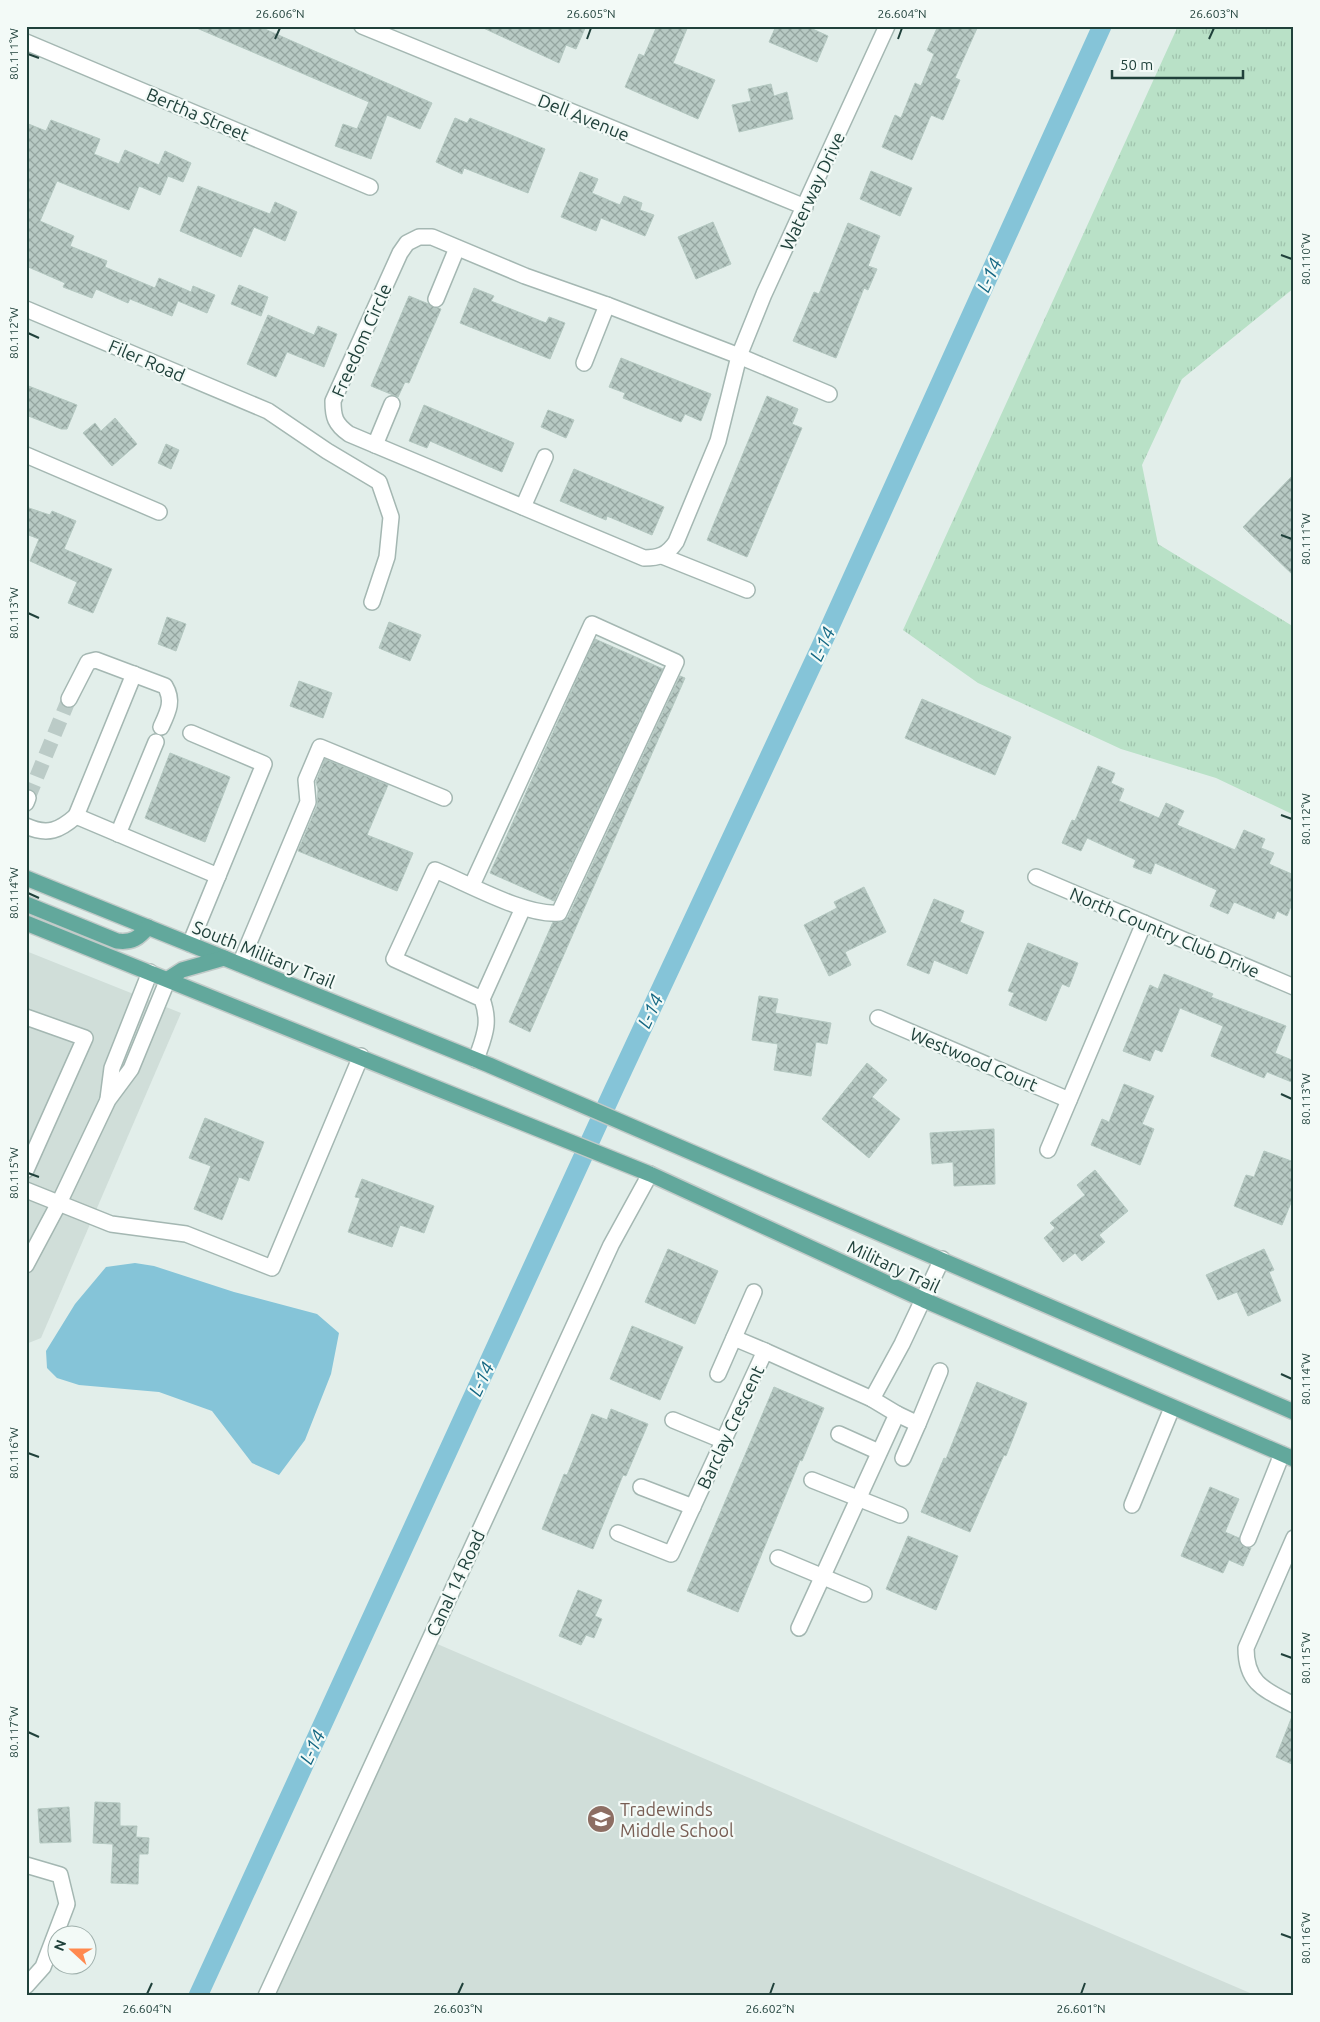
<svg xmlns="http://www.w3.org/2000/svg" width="1320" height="2022" viewBox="0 0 1320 2022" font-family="Ubuntu,sans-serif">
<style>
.built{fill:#d0ded9}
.grass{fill:url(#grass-tufts)}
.water{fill:#85c4d8}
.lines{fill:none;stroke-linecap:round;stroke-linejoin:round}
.canal{stroke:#85c4d8;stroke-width:19}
.building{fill:url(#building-cross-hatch);stroke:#b4c8c1}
.minor-tunnel{stroke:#bbcbc7;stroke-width:15;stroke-dasharray:15 8;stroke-linecap:butt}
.minor-casing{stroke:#a4b7b2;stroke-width:18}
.major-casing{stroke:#c1cac8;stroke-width:18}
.minor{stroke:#fff;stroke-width:15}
.major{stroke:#62a89c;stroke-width:15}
.ticks{fill:none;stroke:#20413b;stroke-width:2}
.labels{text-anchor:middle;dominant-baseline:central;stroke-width:4.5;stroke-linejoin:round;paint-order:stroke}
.street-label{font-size:18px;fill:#20413b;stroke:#f3faf7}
.education-label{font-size:18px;fill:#785e54;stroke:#f3faf7;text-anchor:start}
.water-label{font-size:19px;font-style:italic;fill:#146783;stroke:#f3faf7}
.neatline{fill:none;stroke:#20413b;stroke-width:2}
.ticks-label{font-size:12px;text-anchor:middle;fill:#20413b}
</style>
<defs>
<pattern id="grass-tufts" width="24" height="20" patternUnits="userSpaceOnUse" patternTransform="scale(1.25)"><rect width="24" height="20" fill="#b9e1c7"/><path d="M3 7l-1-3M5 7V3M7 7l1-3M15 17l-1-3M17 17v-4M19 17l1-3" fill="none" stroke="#9fc2ac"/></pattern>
<pattern id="building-cross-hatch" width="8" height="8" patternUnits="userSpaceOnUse" patternTransform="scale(1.25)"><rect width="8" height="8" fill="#b7c9c3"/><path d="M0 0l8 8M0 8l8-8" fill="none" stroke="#94a5a0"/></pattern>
</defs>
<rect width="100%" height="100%" fill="#e2eeea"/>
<g class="built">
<path d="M 26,951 L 181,1013 L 41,1338 L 26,1344 Z"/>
<path d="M 435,1643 L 1257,1996 L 275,1996 Z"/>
</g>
<path class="grass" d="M 1178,26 L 1294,26 L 1294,288 L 1182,379 L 1142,465 L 1158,544 L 1294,627 L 1294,815 L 1216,778 L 1121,749 L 978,683 L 903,630 Z"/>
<path class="water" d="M 135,1263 L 154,1266 L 234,1292 L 317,1314 L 339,1333 L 331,1374 L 305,1440 L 279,1475 L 252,1463 L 212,1411 L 159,1392 L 79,1385 L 57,1378 L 47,1368 L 46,1351 L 75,1304 L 106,1267 Z"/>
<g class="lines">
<path class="canal" d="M 198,1996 L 614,1089 L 828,631 L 1102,26"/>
</g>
<g class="building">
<path d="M 192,26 L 258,26 L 432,103 L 420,129 L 387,115 L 371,159 L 335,146 L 343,124 L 357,129 L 369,102 Z"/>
<path d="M 479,26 L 586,26 L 576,49 L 566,45 L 559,63 Z"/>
<path d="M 657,26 L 688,26 L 673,63 L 715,80 L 698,119 L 625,87 L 639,54 L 644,56 Z"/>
<path d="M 776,26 L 806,26 L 828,36 L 817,62 L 769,42 Z"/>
<path d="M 938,26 L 978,26 L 955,78 L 960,80 L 943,120 L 931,115 L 912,160 L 882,147 L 895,115 L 901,118 L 915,83 L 921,86 L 934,54 L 927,50 Z"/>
<path d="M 771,84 L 774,96 L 787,92 L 793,119 L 739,132 L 732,105 L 751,101 L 748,89 Z"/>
<path d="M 455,118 L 467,123 L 470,118 L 545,149 L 528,193 L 464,168 L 462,174 L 436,162 Z"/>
<path d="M 51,120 L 100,139 L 94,154 L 119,164 L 125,150 L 159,165 L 165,151 L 191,163 L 183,182 L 168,176 L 160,195 L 139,186 L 129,210 L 57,181 L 40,221 L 74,236 L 70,246 L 107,261 L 105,267 L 155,288 L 159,278 L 191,292 L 193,286 L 215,295 L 207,313 L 178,301 L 172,316 L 130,299 L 128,303 L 96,289 L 92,298 L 63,287 L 65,283 L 26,266 L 26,123 L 46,131 Z"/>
<path d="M 871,171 L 912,188 L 900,216 L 860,199 Z"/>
<path d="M 580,172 L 598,179 L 592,193 L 620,205 L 624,196 L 642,203 L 640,210 L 654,215 L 645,236 L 601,218 L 596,231 L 561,217 Z"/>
<path d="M 198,186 L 270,214 L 275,202 L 297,212 L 285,241 L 254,227 L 241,257 L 180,231 Z"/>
<path d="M 713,222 L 731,264 L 696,279 L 678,237 Z"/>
<path d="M 848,223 L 880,236 L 868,266 L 877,269 L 868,290 L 864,288 L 836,358 L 793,341 L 814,292 L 819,294 Z"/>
<path d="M 239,285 L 268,297 L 261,316 L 231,304 Z"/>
<path d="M 474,288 L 494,296 L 491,301 L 546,323 L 549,317 L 565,323 L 550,359 L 460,323 Z"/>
<path d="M 409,296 L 441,309 L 409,383 L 405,382 L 398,397 L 371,386 Z"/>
<path d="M 268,315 L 314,335 L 318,326 L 337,334 L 324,367 L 287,352 L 276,377 L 247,364 Z"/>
<path d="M 621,358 L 711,394 L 701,421 L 685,414 L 681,422 L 623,398 L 625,393 L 609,387 Z"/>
<path d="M 26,385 L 77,405 L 67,429 L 61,429 L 26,415 Z"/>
<path d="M 767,396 L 798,409 L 792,424 L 802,428 L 747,557 L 707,540 Z"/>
<path d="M 424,405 L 514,443 L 502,472 L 430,441 L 427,448 L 409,441 Z"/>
<path d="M 548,410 L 574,420 L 566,438 L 541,427 Z"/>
<path d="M 115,418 L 137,444 L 112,466 L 83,433 L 95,423 L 101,431 Z"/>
<path d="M 166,444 L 179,450 L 171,469 L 158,463 Z"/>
<path d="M 574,469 L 664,507 L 652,535 L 607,516 L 606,520 L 560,501 Z"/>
<path d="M 1294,474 L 1294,576 L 1243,527 Z"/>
<path d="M 26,507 L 50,515 L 52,511 L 76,521 L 64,549 L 112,569 L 93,613 L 68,603 L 77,582 L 30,561 L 39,539 L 26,534 Z"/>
<path d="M 167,617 L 186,624 L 176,651 L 158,644 Z"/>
<path d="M 389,622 L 421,635 L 410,661 L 379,648 Z"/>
<path d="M 595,639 L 663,669 L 554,901 L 490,873 Z"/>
<path d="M 680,676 L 685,678 L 530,1032 L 509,1022 L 553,922 L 563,921 L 568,917 Z"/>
<path d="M 299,681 L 332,693 L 323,718 L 290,706 Z"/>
<path d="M 922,699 L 1011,737 L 995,775 L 905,738 Z"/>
<path d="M 170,753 L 230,777 L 205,842 L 145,818 Z"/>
<path d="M 325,759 L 388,785 L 367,835 L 413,853 L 397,891 L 298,851 L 317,806 L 318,789 L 316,782 Z"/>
<path d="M 1098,766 L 1115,773 L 1111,783 L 1124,789 L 1119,801 L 1159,818 L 1166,803 L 1184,811 L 1177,825 L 1235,850 L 1244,830 L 1265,839 L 1261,848 L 1274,853 L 1269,864 L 1294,875 L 1294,899 L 1287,916 L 1277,911 L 1274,919 L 1234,902 L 1228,914 L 1210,906 L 1217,890 L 1155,863 L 1151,874 L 1133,867 L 1136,860 L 1087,838 L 1081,851 L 1062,843 L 1072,820 L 1075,821 Z"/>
<path d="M 864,887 L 886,932 L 845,952 L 851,965 L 829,976 L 804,925 L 837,908 L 834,902 Z"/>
<path d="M 934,899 L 964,911 L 960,922 L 984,932 L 967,974 L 934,960 L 929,974 L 907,965 Z"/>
<path d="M 1028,943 L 1078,963 L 1069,987 L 1062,984 L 1046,1021 L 1009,1005 L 1014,993 L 1008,991 Z"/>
<path d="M 1164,974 L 1213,994 L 1211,997 L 1286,1026 L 1275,1053 L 1294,1061 L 1294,1083 L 1267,1072 L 1264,1078 L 1211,1056 L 1223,1026 L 1180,1008 L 1162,1052 L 1155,1049 L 1150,1061 L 1123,1051 L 1150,985 L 1158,989 Z"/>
<path d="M 759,996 L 778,999 L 775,1013 L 831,1023 L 827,1044 L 816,1042 L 811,1076 L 774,1070 L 778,1044 L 752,1040 Z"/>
<path d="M 867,1063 L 887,1080 L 872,1097 L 900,1119 L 869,1158 L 822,1119 Z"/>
<path d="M 1124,1084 L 1154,1096 L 1142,1124 L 1154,1129 L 1140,1165 L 1091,1145 L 1102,1119 L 1109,1122 Z"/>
<path d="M 205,1118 L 264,1142 L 249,1181 L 239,1177 L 222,1220 L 194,1209 L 211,1166 L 189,1158 Z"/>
<path d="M 994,1129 L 995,1184 L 954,1186 L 953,1162 L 932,1164 L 930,1133 Z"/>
<path d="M 1264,1151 L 1294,1162 L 1294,1195 L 1282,1225 L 1234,1206 L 1246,1175 L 1254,1177 Z"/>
<path d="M 1095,1170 L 1128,1211 L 1099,1235 L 1105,1242 L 1082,1261 L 1075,1253 L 1063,1262 L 1044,1238 L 1055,1228 L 1050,1223 L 1085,1195 L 1077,1185 Z"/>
<path d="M 362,1179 L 434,1206 L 424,1233 L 400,1225 L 392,1247 L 348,1232 L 360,1198 L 355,1197 Z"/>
<path d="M 668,1249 L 718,1271 L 695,1324 L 645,1302 Z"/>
<path d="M 1264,1249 L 1274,1270 L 1269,1272 L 1281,1301 L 1248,1316 L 1237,1292 L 1218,1300 L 1206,1275 Z"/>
<path d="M 632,1326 L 683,1347 L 660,1400 L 610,1379 Z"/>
<path d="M 977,1382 L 1027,1403 L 1006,1456 L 1004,1455 L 970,1532 L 921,1512 L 944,1458 L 946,1459 Z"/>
<path d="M 774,1387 L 824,1408 L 802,1461 L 800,1460 L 738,1612 L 687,1591 Z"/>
<path d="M 611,1409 L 648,1424 L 626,1476 L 623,1475 L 593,1549 L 542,1529 L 564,1474 L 567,1475 L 592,1414 L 607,1420 Z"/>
<path d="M 1210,1487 L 1239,1499 L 1225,1532 L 1239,1538 L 1244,1547 L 1251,1548 L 1243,1566 L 1229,1560 L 1223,1573 L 1181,1556 Z"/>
<path d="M 908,1536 L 958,1556 L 936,1610 L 886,1589 Z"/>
<path d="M 578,1590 L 602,1600 L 595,1616 L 602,1619 L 594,1638 L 586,1635 L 581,1645 L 559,1636 Z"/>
<path d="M 1293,1714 L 1294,1714 L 1294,1765 L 1276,1757 Z"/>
<path d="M 95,1802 L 120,1803 L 120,1826 L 137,1826 L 136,1837 L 149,1838 L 148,1854 L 139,1854 L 138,1884 L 111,1883 L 113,1844 L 93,1843 Z"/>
<path d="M 69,1807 L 71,1842 L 40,1843 L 38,1809 Z"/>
</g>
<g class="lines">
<path class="minor-tunnel" d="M 28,798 L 69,699"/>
<defs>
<g id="minor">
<path d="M 362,26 L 805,207"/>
<path d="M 26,42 L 370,187"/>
<path d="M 419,237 L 432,237 L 525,276 L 607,305 L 739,356 L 718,441 L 676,542 C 667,555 659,558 644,558 L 349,434 C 335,424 333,417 333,401 L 400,253 L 407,243 Z"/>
<path d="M 436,299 L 457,248"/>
<path d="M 26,309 L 268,411 L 327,451 L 379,482 L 391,517 L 387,557 L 372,602"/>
<path d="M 584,363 L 607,305"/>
<path d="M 829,394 L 739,356 L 764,294 L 887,26"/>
<path d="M 375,445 L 392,404"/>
<path d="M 26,455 L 159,512"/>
<path d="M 523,507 L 545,457"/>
<path d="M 662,556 L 747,590"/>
<path d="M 134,674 L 76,816 L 218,876"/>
<path d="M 69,699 L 88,662 L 96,660 L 165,686 C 174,701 168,712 161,727"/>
<path d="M 26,803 L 28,798"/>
<path d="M 26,826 C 48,836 60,830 76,816"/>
<path d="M 118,834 L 156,742"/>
<path d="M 1036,877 L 1294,987"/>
<path d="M 472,885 L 592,624 L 676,662 L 559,913 C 525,916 469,884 435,870 L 394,959 L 482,999 C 491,1024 484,1036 476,1060"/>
<path d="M 190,944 L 264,764 L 191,733"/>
<path d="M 240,964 L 308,802 L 306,780 L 320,747 L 444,798"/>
<path d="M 482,999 L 523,908"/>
<path d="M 26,1017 L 85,1038 L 26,1170"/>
<path d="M 878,1018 L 1069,1100"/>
<path d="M 108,1099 L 112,1068 L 150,972"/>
<path d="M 1048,1150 L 1144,923"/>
<path d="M 26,1190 L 111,1224 L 186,1234 L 272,1268 L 361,1056"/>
<path d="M 26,1265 L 59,1203 L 108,1100 L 131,1069 L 168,979"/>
<path d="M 734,1338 L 765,1351"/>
<path d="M 718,1374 L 754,1292"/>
<path d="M 872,1399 L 902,1344 L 942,1259"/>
<path d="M 897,1414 L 918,1424 L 940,1371"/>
<path d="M 673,1420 L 724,1441"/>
<path d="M 839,1434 L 879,1452"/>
<path d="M 903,1458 L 918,1424"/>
<path d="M 812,1480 L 900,1515"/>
<path d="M 641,1487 L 693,1507"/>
<path d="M 1132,1505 L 1172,1408"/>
<path d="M 618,1533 L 671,1554 L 765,1351 L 872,1399 L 897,1414 L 799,1628"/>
<path d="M 1294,1538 L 1246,1648 C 1246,1684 1265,1690 1294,1705"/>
<path d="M 1248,1539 L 1282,1454"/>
<path d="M 778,1558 L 864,1594"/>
<path d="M 26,1865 L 60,1875 L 67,1904 L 43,1967 L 26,1986"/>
<path d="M 266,1996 L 611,1245 L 650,1174"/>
</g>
<g id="major">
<path d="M 26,878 L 489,1065 L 1294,1412"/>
<path d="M 26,904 L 117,941 C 132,943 139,938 148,927"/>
<path d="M 26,923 L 650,1174 L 924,1300 L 1294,1459"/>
<path d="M 168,979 L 182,970 L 224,958"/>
</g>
</defs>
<use href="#minor" class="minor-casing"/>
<use href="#major" class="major-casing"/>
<use href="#minor" class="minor"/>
<use href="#major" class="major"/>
</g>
<path class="ticks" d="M 275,39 L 280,28M 587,39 L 591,28M 898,39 L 902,28M 1209,39 L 1214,28M 28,54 L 39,58M 1281,255 L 1292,259M 28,333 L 39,338M 1281,535 L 1292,539M 28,613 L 39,618M 1281,815 L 1292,819M 28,893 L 39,898M 1281,1094 L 1292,1099M 28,1173 L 39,1177M 1281,1374 L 1292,1379M 28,1453 L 39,1457M 1281,1654 L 1292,1658M 28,1732 L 39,1737M 1281,1934 L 1292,1938M 147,1994 L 152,1983M 458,1994 L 463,1983M 770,1994 L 774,1983M 1081,1994 L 1085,1983"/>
<defs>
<symbol id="school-disc" viewBox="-11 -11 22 22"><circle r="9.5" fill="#8d6e63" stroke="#f3faf7"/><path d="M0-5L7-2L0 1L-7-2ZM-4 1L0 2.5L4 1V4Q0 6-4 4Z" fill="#fff"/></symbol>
</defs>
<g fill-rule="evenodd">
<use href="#school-disc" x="585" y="1803" width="32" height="32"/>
</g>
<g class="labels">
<g class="street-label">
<text transform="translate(198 114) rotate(23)">Bertha Street</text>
<text transform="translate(584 117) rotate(22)">Dell Avenue</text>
<text transform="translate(812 191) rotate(-65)">Waterway Drive</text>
<text transform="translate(361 340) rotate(-66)">Freedom Circle</text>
<text transform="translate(147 360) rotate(23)">Filer Road</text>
<text transform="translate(1165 932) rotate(23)">North Country Club Drive</text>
<text transform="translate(264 954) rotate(22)">South Military Trail</text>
<text transform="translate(974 1059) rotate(23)">Westwood Court</text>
<text transform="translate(894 1266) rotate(25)">Military Trail</text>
<text transform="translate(730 1427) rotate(-65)">Barclay Crescent</text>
<text transform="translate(455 1583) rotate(-65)">Canal 14 Road</text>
</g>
<g class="education-label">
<text x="620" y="1809">Tradewinds<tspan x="620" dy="21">Middle School</tspan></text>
</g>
<g class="water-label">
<text transform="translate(989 275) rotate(-66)">L-14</text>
<text transform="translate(822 644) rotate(-65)">L-14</text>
<text transform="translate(650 1011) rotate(-65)">L-14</text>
<text transform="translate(481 1379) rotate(-65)">L-14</text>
<text transform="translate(312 1747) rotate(-65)">L-14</text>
</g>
</g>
<rect width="1320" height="2022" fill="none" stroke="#f3faf7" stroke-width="55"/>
<g transform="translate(72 1950) rotate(291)"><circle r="24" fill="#f3faf7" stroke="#9fb0ac"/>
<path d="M0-4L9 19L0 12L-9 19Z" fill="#ff894f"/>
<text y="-8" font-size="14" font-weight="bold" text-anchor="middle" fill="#20413b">N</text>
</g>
<path d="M1112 70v8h131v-8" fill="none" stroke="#20413b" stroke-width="2.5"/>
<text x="1120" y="70" font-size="15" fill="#20413b" stroke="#f3faf7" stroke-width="4" paint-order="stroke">50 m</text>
<rect x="28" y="28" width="1264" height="1966" class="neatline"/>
<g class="ticks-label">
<text x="280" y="18">26.606°N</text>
<text x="591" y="18">26.605°N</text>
<text x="902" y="18">26.604°N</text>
<text x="1214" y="18">26.603°N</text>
<text transform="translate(14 54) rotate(-90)" y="4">80.111°W</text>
<text transform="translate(1306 259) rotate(-90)" y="4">80.110°W</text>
<text transform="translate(14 333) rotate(-90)" y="4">80.112°W</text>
<text transform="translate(1306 539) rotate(-90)" y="4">80.111°W</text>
<text transform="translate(14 613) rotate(-90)" y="4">80.113°W</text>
<text transform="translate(1306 819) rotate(-90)" y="4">80.112°W</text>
<text transform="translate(14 893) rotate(-90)" y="4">80.114°W</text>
<text transform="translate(1306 1099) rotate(-90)" y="4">80.113°W</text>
<text transform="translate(14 1173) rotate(-90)" y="4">80.115°W</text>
<text transform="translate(1306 1379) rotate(-90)" y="4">80.114°W</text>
<text transform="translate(14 1453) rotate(-90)" y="4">80.116°W</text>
<text transform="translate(1306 1658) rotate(-90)" y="4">80.115°W</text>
<text transform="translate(14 1732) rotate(-90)" y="4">80.117°W</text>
<text transform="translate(1306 1938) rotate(-90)" y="4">80.116°W</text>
<text x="147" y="2013">26.604°N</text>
<text x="458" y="2013">26.603°N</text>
<text x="770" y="2013">26.602°N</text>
<text x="1081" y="2013">26.601°N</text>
</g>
</svg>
